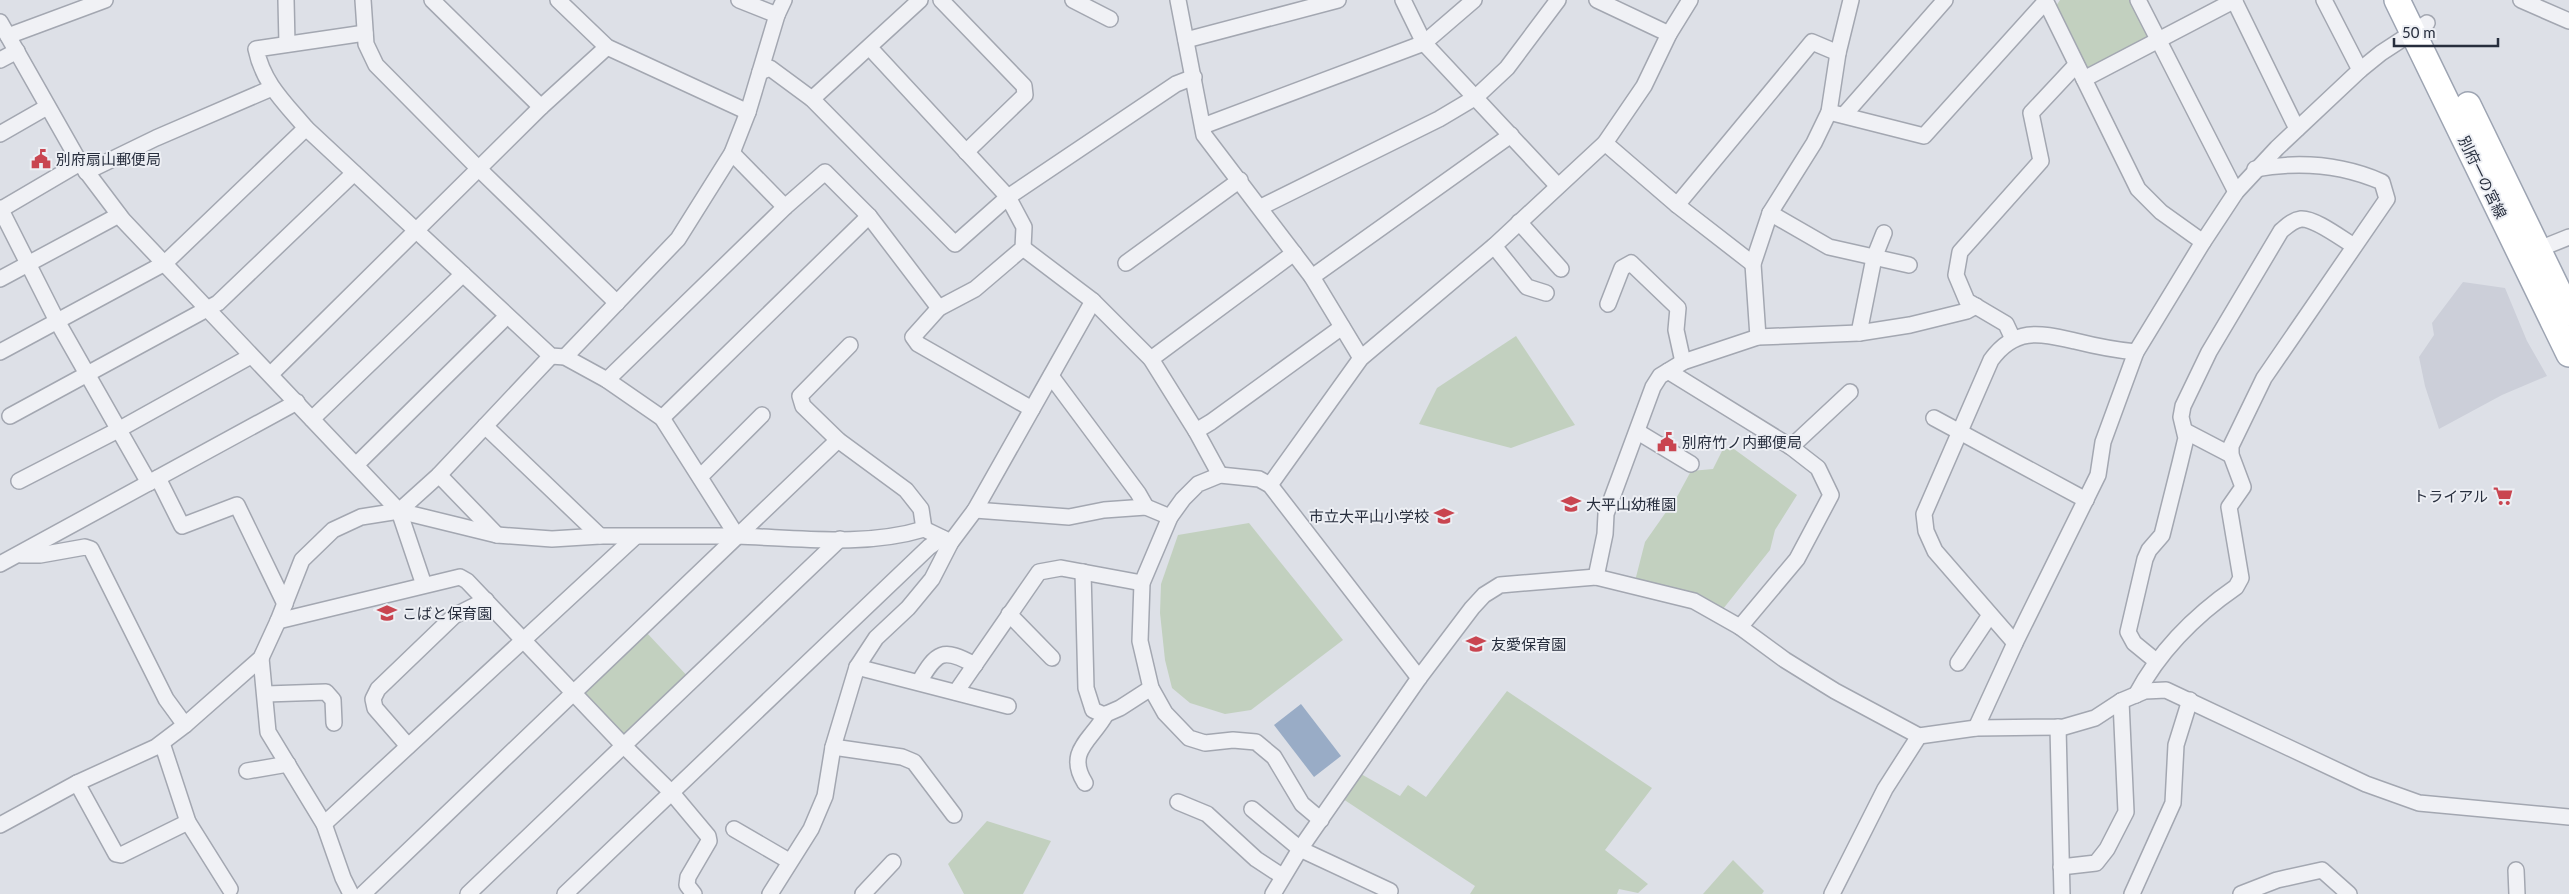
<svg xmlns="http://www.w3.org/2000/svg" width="2569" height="894" viewBox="0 0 2569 894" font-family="Lato,'Noto Sans JP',sans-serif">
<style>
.built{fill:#cccfd9}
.green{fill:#c2d0bf}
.water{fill:#99acc6}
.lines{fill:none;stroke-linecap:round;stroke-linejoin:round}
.minor-casing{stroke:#a3a7b1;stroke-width:18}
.primary-casing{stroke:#9da4b2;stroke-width:28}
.minor{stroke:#f0f1f5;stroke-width:15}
.primary{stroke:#fff;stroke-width:25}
.labels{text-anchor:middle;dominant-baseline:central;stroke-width:4;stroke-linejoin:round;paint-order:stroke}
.poi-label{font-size:15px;fill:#272e3d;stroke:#edeff4;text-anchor:start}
.street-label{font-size:15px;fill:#272e3d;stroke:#edeff4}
</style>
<rect width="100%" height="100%" fill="#dde0e7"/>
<path class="built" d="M 2463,282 L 2505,288 L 2527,341 L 2547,376 L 2502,395 L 2439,429 L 2425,386 L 2419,357 L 2434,335 L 2432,323 Z"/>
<g class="green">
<path d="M 2060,0 L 2130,0 L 2151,39 L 2086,72 L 2054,9 Z"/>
<path d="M 1516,336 L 1575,425 L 1511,448 L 1419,424 L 1437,388 Z"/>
<path d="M 1723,449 L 1734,449 L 1797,495 L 1775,530 L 1770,550 L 1723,609 L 1635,581 L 1645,542 L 1678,495 L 1691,471 L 1713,469 Z"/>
<path d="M 1249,523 L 1343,640 L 1251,710 L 1225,714 L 1190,703 L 1172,688 L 1165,660 L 1160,613 L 1161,584 L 1178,535 Z"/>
<path d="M 646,632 L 691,680 L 624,742 L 579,694 Z"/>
<path d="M 1507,691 L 1652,788 L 1605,850 L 1648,884 L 1638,893 L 1619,889 L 1617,894 L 1470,894 L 1475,886 L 1343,799 L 1361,774 L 1400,796 L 1408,785 L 1426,797 Z"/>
<path d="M 987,821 L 1051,841 L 1023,894 L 964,894 L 948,864 Z"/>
<path d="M 1733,860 L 1764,891 L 1762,894 L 1703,894 Z"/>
</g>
<path class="water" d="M 1301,704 L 1341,756 L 1314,777 L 1274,725 Z"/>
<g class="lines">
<defs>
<g id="minor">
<path d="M 286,0 L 287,44"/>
<path d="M 363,0 L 366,44 L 376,65 L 479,169 L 617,303"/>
<path d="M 432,0 L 541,107"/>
<path d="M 558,0 L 607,47 L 748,112"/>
<path d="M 739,0 L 777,15"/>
<path d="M 941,0 L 1024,86 L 1025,95 L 966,152"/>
<path d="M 1073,0 L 1110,19"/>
<path d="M 1178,0 L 1204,135 L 1312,277 L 1361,358"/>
<path d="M 1403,0 L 1424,43 L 1557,185"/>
<path d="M 1597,0 L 1669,34"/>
<path d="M 2045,0 L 2138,189 L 2161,212 L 2203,242"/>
<path d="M 2138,0 L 2236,192"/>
<path d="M 2234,0 L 2297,129"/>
<path d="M 2324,0 L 2360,70"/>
<path d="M 2521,0 L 2569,21"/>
<path d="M 0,22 L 80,163 L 123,220 L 399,511 L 424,585"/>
<path d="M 365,33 L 256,49 C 263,83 284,102 306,128 L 551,356 L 565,357 L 607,380 L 662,418 L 737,536 C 798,538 865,547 924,529 L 951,542"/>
<path d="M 8,36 L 105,0"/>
<path d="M 1186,40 L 1338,0"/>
<path d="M 870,48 L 1008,197 L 1024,227 L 1023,248 L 975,289 L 939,308 L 913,337 L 918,344 L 1032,409"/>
<path d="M 0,60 L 17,51"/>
<path d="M 760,72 L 770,68 L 812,99 L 955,244 L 1008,197 L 1176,84 L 1194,77"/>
<path d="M 2084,79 L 2235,0"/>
<path d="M 812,99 L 920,0"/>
<path d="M 1829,112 L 1924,136 L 2045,2"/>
<path d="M 1844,115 L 1945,0"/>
<path d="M 1203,126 L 1424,43 L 1474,0"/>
<path d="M 0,134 L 47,107"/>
<path d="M 1605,143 L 1677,205 L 1753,264"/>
<path d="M 732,153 L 785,207"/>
<path d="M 86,172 L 156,138 L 272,88"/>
<path d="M 1677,205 L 1812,42 L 1838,53"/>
<path d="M 1261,207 L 1439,119 L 1476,97 L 1507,68 L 1558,0"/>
<path d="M 0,208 L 57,321 L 149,483"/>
<path d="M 0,210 L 80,163"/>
<path d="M 1770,213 L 1829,247 L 1909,265"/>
<path d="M 1519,222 L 1561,269"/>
<path d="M 1494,246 L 1527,287 L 1546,293"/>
<path d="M 1023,248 L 1093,301 L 1151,359 L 1196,431 L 1220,475"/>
<path d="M 2539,249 L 2569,237"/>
<path d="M 1126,263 L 1240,180"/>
<path d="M 1312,277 L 1511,135"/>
<path d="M 0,279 L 119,215"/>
<path d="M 1608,304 L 1622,268 L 1631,263 L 1678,308 L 1676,330 L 1683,362"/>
<path d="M 1859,333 L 1874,258 L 1884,233"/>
<path d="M 1758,337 L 1753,264 L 1770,213 L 1814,143 L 1829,112 L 1838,53 L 1851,0"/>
<path d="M 2013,339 L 2006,324 L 1967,301 L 1956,275 L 1960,252 L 2041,161 L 2031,113 L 2076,65"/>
<path d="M 850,345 L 800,396 L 803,406 L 838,440 L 906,490 L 921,509 L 924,529"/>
<path d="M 0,352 L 165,263 L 306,128"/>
<path d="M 565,357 L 678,239 L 732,153 L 748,112 L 777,15 L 784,0"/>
<path d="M 1151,359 L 1294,253"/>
<path d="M 1668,371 L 1791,447 L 1818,468 L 1831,495 L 1797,559 L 1740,627"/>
<path d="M 271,374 L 541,107 L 607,47"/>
<path d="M 1051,376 L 1138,493 L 1146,507"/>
<path d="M 607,380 L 785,207 L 825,172 L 869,216 L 939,308"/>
<path d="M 10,416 L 218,303 L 354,173"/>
<path d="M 662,418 L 869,216"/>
<path d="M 1934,418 L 2086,500"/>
<path d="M 312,419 L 463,274"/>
<path d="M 485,426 L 600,536"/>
<path d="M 1196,431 L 1211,422 L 1342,327"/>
<path d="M 2185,431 L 2231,455"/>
<path d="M 1638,432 L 1691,464"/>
<path d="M 1791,447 L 1850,392"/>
<path d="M 356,465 L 507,316"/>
<path d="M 439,475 L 497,535"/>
<path d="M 700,477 L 762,415"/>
<path d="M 158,478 L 182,526 L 237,505 L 285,604"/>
<path d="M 19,481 L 118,430 L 251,356"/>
<path d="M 1270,485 L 1361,358 L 1494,246 L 1605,143 L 1644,86 L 1669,34 L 1690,0"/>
<path d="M 975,510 L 1069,517 L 1104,510 L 1146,507 L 1170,517"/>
<path d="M 399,511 L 439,475 L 551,356"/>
<path d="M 21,555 L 40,555 L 85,547 L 91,549 L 166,699 L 185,725"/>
<path d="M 0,564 L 297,402"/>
<path d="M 1083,572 L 1086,688 L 1093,710 L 1104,715 L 1120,708 L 1151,688"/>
<path d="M 1596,577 L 1605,534 L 1606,514 L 1653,387 L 1660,376 L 1683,362 L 1758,337 L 1859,333 L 1910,325 L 1967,311 L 1976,306"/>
<path d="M 1009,614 L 1052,658"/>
<path d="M 278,621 L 460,577 L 467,581 L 625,747 L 672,793 L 708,836 L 709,841 L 688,877 L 687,885 L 694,894"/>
<path d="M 2015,643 L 1935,551 L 1926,531 L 1924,514 L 1991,360 C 2015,327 2039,333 2075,341 C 2095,346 2115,350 2136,352"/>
<path d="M 261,658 L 268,732 L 324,824 L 343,878 L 351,894"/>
<path d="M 2156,661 L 2134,643 L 2128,632 L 2145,559 L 2149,550 L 2162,535 L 2180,463 L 2186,438 L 2181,417 L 2183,406 L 2209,352 L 2281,231 C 2287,226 2293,220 2301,219 C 2315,218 2342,239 2354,246"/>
<path d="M 1958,663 L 1990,615"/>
<path d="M 857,667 L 1008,706"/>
<path d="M 919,682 C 937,652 942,647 975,665"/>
<path d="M 956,692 L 1039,572 L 1061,568 L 1142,583"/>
<path d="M 266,694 L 326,692 L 333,700 L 334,723"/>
<path d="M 2136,695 C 2160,650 2194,616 2236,587 L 2241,578 L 2229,507 L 2243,487 L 2231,455 L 2231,446 L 2264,378 L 2387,199 L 2382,182 C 2341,164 2299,161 2255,169"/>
<path d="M 2058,727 L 2062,894"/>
<path d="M 1976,728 L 2015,643 L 2098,475 L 2103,442 L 2136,352 L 2203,242 L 2236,192 L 2277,148 L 2360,70 L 2381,53 L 2427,23"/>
<path d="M 162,743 L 188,822 L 230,889"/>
<path d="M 408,746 L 375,708 L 373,699 L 378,689 L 454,616 L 486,600"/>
<path d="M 833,747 L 902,757 L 914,762 L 954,815"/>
<path d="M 247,771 L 288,764"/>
<path d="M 77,783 L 116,854 L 121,855 L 188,822"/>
<path d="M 1085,783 C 1065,751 1092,740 1106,714"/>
<path d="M 1178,802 L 1207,814 L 1256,859 L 1282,876"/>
<path d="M 1252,809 L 1300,849 L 1390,891"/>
<path d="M 1321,820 L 1302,804 L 1274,757 L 1256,742 L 1233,740 L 1205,743 L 1189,738 L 1165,713 L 1151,688 L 1140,641 L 1142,583 L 1170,517 L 1183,499 L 1198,484 L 1220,475 L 1259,479 L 1270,485 L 1419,678"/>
<path d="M 324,824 L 635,537"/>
<path d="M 0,825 L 77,783 L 156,747 L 185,725 L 261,658 L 278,621 L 302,560 L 333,530 L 361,517 L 399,511 L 497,535 L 552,539 L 600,536 L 737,536"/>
<path d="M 734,829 L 789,861"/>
<path d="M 2061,867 L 2096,863 L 2107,849 L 2126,812 L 2121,701"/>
<path d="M 2516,870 L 2517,894"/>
<path d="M 363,894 L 838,440"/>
<path d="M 468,894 L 840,539"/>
<path d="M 565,894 L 929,547 L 942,538"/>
<path d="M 770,894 L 811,829 L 825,796 L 833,747 L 857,667 L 876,638 L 908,608 L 932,579 L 951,542 L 975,510 L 1093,301"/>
<path d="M 863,894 L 893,862"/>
<path d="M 1273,894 L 1300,849 L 1419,678 L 1472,608 L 1484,595 L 1500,585 L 1596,577 L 1694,601 L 1740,627 L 1785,660 L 1835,691 L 1919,736 L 1976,728 L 2064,727 L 2095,718 L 2121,701 L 2145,691 L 2166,690 L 2366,784 L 2419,803 L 2569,817"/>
<path d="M 1832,894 L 1885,789 L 1919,736"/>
<path d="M 2132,894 L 2173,803 L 2176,745 L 2190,700"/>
<path d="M 2241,894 L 2277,880 L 2322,870 L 2349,894"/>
</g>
<g id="primary">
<path d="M 2397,0 L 2569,354"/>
<path d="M 2468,105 L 2569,313"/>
</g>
</defs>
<use href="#minor" class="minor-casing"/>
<use href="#primary" class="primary-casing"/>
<use href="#minor" class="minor"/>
<use href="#primary" class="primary"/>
</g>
<defs>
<symbol id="civic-bare" viewBox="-9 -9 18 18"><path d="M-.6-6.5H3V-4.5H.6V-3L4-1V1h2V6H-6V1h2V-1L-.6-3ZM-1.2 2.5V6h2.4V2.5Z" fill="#c94550" stroke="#edeff4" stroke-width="2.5" paint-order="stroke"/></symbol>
<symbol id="supermarket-bare" viewBox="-9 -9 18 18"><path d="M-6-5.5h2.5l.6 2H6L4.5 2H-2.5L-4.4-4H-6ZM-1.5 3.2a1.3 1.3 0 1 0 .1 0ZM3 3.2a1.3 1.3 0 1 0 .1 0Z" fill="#c94550" stroke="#edeff4" stroke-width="2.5" paint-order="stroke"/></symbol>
<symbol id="school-bare" viewBox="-9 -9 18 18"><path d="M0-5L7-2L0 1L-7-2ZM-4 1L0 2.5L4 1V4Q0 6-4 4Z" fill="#c94550" stroke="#edeff4" stroke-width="2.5" paint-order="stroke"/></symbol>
</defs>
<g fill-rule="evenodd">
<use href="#civic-bare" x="27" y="145" width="28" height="28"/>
<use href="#civic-bare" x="1653" y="428" width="28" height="28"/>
<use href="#supermarket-bare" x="2489" y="482" width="28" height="28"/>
<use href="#school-bare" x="1557" y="490" width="28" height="28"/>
<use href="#school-bare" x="1430" y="502" width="28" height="28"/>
<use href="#school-bare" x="373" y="599" width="28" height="28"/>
<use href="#school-bare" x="1462" y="630" width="28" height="28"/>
</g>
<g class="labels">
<g class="poi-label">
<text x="56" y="159">別府扇山郵便局</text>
<text x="1682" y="442">別府竹ノ内郵便局</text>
<text x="2488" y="496" text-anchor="end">トライアル</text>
<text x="1586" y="504">大平山幼稚園</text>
<text x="1429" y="516" text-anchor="end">市立大平山小学校</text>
<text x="402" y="613">こばと保育園</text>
<text x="1491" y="644">友愛保育園</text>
</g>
<g class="street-label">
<text transform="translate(2483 177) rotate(64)">別府一の宮線</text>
</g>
</g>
<path d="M2394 38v8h104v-8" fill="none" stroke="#272e3d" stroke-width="2.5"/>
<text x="2402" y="38" font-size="15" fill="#272e3d" stroke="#edeff4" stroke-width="4" paint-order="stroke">50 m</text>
</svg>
